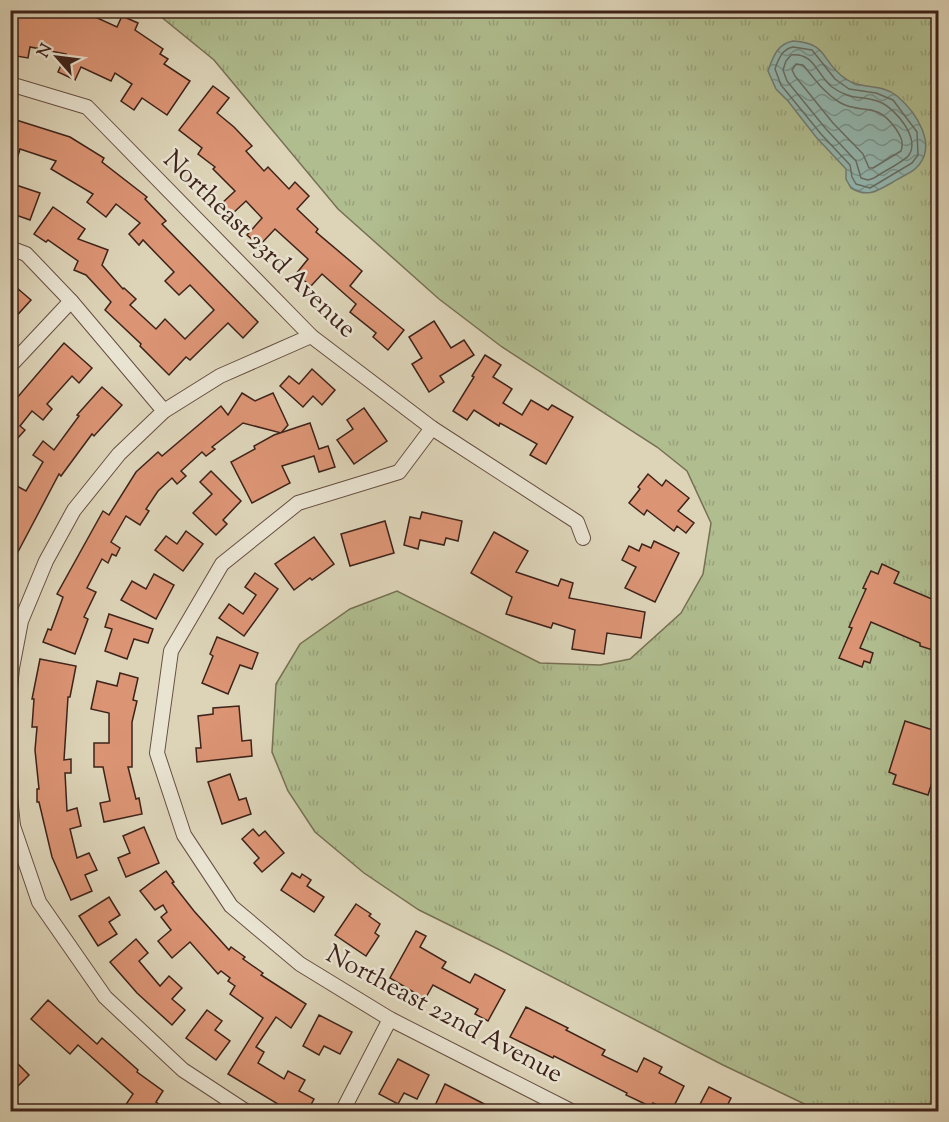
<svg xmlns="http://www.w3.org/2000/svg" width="949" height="1122" viewBox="0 0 949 1122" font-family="'Sorts Mill Goudy',serif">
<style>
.grass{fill:url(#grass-tufts);stroke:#777054;stroke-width:1.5}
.water{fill:url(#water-waves);stroke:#717c75;stroke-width:1.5}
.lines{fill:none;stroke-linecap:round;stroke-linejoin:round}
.shore{stroke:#686e66;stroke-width:1.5}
.building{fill:#db9474;stroke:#3e231a;stroke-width:1.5}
.minor-casing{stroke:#664f42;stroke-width:16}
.minor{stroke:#e9e3d1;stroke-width:14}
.labels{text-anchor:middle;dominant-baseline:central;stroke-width:5;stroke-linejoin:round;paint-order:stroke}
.street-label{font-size:26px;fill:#3e231a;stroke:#e9e3d1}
</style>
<defs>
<pattern id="grass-tufts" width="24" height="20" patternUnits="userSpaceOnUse" patternTransform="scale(1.5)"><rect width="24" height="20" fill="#b0bd8f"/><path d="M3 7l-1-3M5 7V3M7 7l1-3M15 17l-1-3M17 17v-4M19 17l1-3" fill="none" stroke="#98a27b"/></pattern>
<pattern id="water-waves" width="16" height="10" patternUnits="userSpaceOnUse" patternTransform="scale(1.5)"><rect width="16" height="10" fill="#93b8b1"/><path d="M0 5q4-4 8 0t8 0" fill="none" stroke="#79958f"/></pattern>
</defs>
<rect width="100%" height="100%" fill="#ddd4b8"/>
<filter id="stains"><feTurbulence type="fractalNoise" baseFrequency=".00333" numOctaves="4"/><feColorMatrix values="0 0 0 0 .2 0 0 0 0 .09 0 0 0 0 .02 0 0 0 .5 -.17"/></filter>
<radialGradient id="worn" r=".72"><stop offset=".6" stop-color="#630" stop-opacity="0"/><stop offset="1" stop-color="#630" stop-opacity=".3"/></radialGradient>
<path class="grass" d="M 154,11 L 938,11 L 938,1111 L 819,1111 L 723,1065 L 496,948 L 419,910 L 364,873 L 315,832 L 288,791 L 272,752 L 276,684 L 300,644 L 350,609 L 397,591 L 540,663 L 600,665 L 630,659 L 681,613 L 703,574 L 711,523 L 687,471 L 657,447 L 502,347 L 439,299 L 338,209 L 214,60 Z"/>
<path class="water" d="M 793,41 C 830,43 820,62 846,79 C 861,90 882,83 897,96 C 916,112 939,146 916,168 C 910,174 900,177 893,182 C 877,191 868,198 851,188 L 846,179 L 846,169 L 816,137 L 788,101 L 776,89 L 768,71 C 773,57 777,44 793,41 Z"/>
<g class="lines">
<g class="shore">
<path d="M 793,47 L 812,50 L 835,79 L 849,89 L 876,93 L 893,100 L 917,132 L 918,155 L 912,163 L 870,188 L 856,184 L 852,177 L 850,165 L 821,134 L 781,85 L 775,69 C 778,60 782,49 793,47 Z"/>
<path d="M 791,55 C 814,52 817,75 832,87 C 851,101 862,95 880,102 C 896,109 920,138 909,155 C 904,162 882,172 874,178 L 868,180 L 861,178 L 856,161 L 826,129 L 787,81 L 783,70 L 786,61 Z"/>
<path d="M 796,64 L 803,65 C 815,79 823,92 839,102 C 862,116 875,99 896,129 C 901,137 904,142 901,151 L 873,168 L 869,168 L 863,154 L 833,123 L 795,76 L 792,70 Z"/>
</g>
</g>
<g class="building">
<path d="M 10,10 L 80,10 L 117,27 L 122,16 L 138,23 L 135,30 L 163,49 L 160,54 L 168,59 L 164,64 L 190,81 L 167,115 L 142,98 L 134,110 L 121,101 L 132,84 L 115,73 L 111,81 L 81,67 L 75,80 L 58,72 L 66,54 L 30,47 L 28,58 L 10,55 L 12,39 L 10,38 Z"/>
<path d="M 213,86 L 229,98 L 217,113 L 234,127 L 252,146 L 246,151 L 264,171 L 268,167 L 289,189 L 295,182 L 309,196 L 297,209 L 318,229 L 316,232 L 362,271 L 350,286 L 404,330 L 388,350 L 373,337 L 376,333 L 350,312 L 356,304 L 322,274 L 311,286 L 296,274 L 308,259 L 275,229 L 259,246 L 247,235 L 262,218 L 246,201 L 231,215 L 221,204 L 235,191 L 213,169 L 215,167 L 198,154 L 202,148 L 179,130 Z"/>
<path d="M 13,119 L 70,137 L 104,158 L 102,162 L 147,197 L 145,199 L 166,221 L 162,224 L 258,322 L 243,338 L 228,323 L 190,360 L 186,357 L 169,375 L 140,346 L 141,344 L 105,310 L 111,302 L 86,275 L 74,270 L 78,261 L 48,240 L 46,242 L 34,234 L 53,207 L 85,229 L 78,239 L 108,250 L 102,265 L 123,289 L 124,288 L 136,299 L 130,305 L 156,329 L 165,319 L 185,339 L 214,310 L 190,285 L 179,295 L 165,281 L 174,272 L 143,240 L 139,245 L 129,234 L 140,223 L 116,204 L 106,217 L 87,202 L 93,194 L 51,169 L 56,161 L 20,149 L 13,172 L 10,172 L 10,127 Z"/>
<path d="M 10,183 L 40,193 L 30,220 L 10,213 Z"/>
<path d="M 10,282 L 31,300 L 10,323 Z"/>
<path d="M 434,321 L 451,348 L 464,340 L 474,355 L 440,376 L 444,382 L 429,392 L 412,364 L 422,358 L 409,337 Z"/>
<path d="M 64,343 L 92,368 L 79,383 L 72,376 L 47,404 L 52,409 L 43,420 L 32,411 L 20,426 L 25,430 L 17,439 L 13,435 L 10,437 L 10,406 Z"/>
<path d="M 485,355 L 501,365 L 493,377 L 512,389 L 503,403 L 522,415 L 531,400 L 548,410 L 552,405 L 573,417 L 546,464 L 530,455 L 537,444 L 500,423 L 499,426 L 474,410 L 467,420 L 453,411 L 474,377 L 472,376 Z"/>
<path d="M 312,369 L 335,390 L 322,405 L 313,396 L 303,407 L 280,386 L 289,376 L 299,384 Z"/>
<path d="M 102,387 L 122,405 L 94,436 L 92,434 L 61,476 L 59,474 L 10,567 L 10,492 L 15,485 L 26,491 L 43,462 L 33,455 L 43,441 L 54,450 L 79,416 L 77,415 Z"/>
<path d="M 242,393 L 255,401 L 273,393 L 288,425 L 281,433 L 243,423 L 212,447 L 215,449 L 206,456 L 202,452 L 181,471 L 186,476 L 177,484 L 172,478 L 158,491 L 146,509 L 149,511 L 140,525 L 126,516 L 111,542 L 120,548 L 116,556 L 112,554 L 108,563 L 102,559 L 87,588 L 96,592 L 84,617 L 88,619 L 75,654 L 43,642 L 48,629 L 51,630 L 63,597 L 57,594 L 103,511 L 109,515 L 136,472 L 158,452 L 162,456 L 221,406 L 228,415 Z"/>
<path d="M 364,408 L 387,441 L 354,464 L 337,440 L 353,429 L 347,420 Z"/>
<path d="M 310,423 L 319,449 L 328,446 L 335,467 L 319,472 L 314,456 L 282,466 L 290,483 L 252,503 L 231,462 L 255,449 L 254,446 L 274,435 Z"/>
<path d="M 211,471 L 241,501 L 223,520 L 227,524 L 216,535 L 193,513 L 212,494 L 200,482 Z"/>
<path d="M 648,474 L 662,486 L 666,480 L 689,498 L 678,511 L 694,523 L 686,533 L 677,526 L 674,531 L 647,510 L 644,515 L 629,503 L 640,489 L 638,487 Z"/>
<path d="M 422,512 L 462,521 L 458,541 L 446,538 L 444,545 L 420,540 L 418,549 L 404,545 L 410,517 L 420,519 Z"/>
<path d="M 385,521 L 394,553 L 350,566 L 341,534 Z"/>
<path d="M 186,531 L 203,544 L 183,571 L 155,550 L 166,536 L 177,544 Z"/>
<path d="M 494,532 L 528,551 L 516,572 L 558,586 L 561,579 L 573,583 L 569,598 L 645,612 L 641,638 L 607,633 L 604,654 L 572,649 L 575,630 L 553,623 L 551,628 L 506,614 L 512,597 L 471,573 Z"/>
<path d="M 314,537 L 334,564 L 312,580 L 310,578 L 294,590 L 275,564 Z"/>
<path d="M 654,541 L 679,553 L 655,602 L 625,588 L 636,567 L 622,560 L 629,546 L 639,551 L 642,544 L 651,548 Z"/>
<path d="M 882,564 L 899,572 L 894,583 L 939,602 L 939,643 L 936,651 L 920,646 L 920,643 L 871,622 L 860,648 L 873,653 L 870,663 L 864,661 L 862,667 L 839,658 L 852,628 L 849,627 L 866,589 L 863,588 L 871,571 L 878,574 Z"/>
<path d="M 255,573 L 278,589 L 244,636 L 219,618 L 229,604 L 243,614 L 256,595 L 245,587 Z"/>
<path d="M 154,574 L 174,585 L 156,619 L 121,600 L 132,581 L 146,589 Z"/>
<path d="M 109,614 L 153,629 L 148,643 L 134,639 L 127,659 L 105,651 L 112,629 L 105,627 Z"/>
<path d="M 217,637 L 258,653 L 252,669 L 240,665 L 228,694 L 202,683 L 213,656 L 210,654 Z"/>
<path d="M 40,659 L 76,666 L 70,697 L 68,697 L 64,760 L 71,759 L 71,773 L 65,773 L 67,811 L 77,808 L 81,826 L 70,829 L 77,858 L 89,853 L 97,870 L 85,875 L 92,891 L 71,900 L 52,857 L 39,802 L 37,802 L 37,789 L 39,789 L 35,750 L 37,727 L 32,727 L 34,699 L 32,699 Z"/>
<path d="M 120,673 L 138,678 L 133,700 L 137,701 L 132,722 L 132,767 L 128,767 L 136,799 L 139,798 L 142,814 L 104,822 L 100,803 L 110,801 L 103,767 L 94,767 L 94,743 L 109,743 L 109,713 L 91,709 L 97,681 L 117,686 Z"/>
<path d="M 239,706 L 242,741 L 251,740 L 252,756 L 197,762 L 196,748 L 201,748 L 198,716 L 213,714 L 213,708 Z"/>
<path d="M 905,721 L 939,732 L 939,781 L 933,779 L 928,795 L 893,784 L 896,775 L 889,772 Z"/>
<path d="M 230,774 L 239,800 L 246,798 L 251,814 L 222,824 L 208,782 Z"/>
<path d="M 144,827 L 159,863 L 126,877 L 118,858 L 130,853 L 123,836 Z"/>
<path d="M 253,829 L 259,836 L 265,831 L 284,853 L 262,872 L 254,863 L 259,858 L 242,839 Z"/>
<path d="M 166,871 L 174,882 L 172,883 L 194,911 L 229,950 L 231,947 L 245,957 L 243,959 L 263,973 L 261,975 L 306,1004 L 291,1028 L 276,1017 L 256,1047 L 264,1052 L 258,1063 L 284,1079 L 288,1071 L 305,1080 L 299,1091 L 314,1099 L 307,1112 L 291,1112 L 228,1074 L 263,1018 L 230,994 L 235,986 L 228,981 L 230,978 L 221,971 L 218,974 L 190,942 L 172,958 L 158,941 L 171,930 L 161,917 L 167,912 L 163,905 L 155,910 L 140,891 Z"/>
<path d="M 292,873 L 300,878 L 302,874 L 311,880 L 307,886 L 324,897 L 314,912 L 281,890 Z"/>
<path d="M 109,897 L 120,915 L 109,922 L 117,934 L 98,946 L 79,916 Z"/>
<path d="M 356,904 L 371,914 L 369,916 L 380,924 L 375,933 L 379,936 L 366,956 L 335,935 Z"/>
<path d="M 416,931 L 426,936 L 420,947 L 446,962 L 442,968 L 470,983 L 475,974 L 505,990 L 488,1021 L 475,1014 L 478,1009 L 433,985 L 425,999 L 390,978 Z"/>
<path d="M 136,939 L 148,953 L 139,961 L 160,986 L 169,976 L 182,988 L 172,999 L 185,1010 L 172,1025 L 137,993 L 110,962 Z"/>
<path d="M 48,1000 L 97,1044 L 102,1038 L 138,1070 L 137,1072 L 163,1091 L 156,1102 L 170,1112 L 121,1112 L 133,1094 L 78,1045 L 70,1054 L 31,1019 Z"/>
<path d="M 526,1007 L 568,1028 L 566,1030 L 605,1050 L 602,1055 L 637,1072 L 644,1058 L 662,1067 L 659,1073 L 684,1086 L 671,1112 L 653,1103 L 651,1107 L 643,1103 L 626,1095 L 627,1093 L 554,1056 L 553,1058 L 510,1037 Z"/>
<path d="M 207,1010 L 222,1021 L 215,1030 L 230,1041 L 216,1060 L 186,1038 Z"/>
<path d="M 319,1015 L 352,1032 L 340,1054 L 324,1046 L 319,1055 L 303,1046 Z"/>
<path d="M 10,1056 L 29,1075 L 10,1094 Z"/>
<path d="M 398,1059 L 429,1075 L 417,1099 L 404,1093 L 398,1104 L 379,1094 Z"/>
<path d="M 445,1084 L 500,1112 L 432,1112 Z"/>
<path d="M 709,1087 L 731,1098 L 724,1112 L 696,1112 Z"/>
</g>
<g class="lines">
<defs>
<g id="minor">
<path d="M 10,84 L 87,107 L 311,336 L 432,428 L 577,522 L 583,538"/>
<path d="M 10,248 L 26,254 L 71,301 L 164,411"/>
<path d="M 10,366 L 71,301"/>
<path d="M 432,428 L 399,472 L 298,503 L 222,564 L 171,651 L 157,753 L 184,835 L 231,906 L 300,964 L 390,1019 L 573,1112"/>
<path d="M 10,688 L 12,668 L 21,621 L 46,561 L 74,510 L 119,454 L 164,411 L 220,376 L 311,336"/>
<path d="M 10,797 L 13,826"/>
<path d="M 10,824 L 13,826 L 39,902 L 105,997 L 183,1070 L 247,1112"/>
<path d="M 342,1112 L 390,1019"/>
</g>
</defs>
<use href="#minor" class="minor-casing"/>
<use href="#minor" class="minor"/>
</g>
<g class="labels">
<g class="street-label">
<text transform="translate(259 245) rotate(44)">Northeast 23rd Avenue</text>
<text transform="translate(444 1015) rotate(28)">Northeast 22nd Avenue</text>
</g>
</g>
<rect width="949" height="1122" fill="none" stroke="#ddd4b8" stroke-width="36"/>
<rect x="12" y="12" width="925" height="1098" fill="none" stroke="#3e231a" stroke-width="3"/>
<rect x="18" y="18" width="913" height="1086" fill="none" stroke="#3e231a" stroke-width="1.5"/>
<g transform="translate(57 57) rotate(298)" stroke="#e9e3d1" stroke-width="4.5" paint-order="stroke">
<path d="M0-4.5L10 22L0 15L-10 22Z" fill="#3e231a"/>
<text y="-9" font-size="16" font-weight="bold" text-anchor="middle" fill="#3e231a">N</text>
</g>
<rect width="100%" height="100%" filter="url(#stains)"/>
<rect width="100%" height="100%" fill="url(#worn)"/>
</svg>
